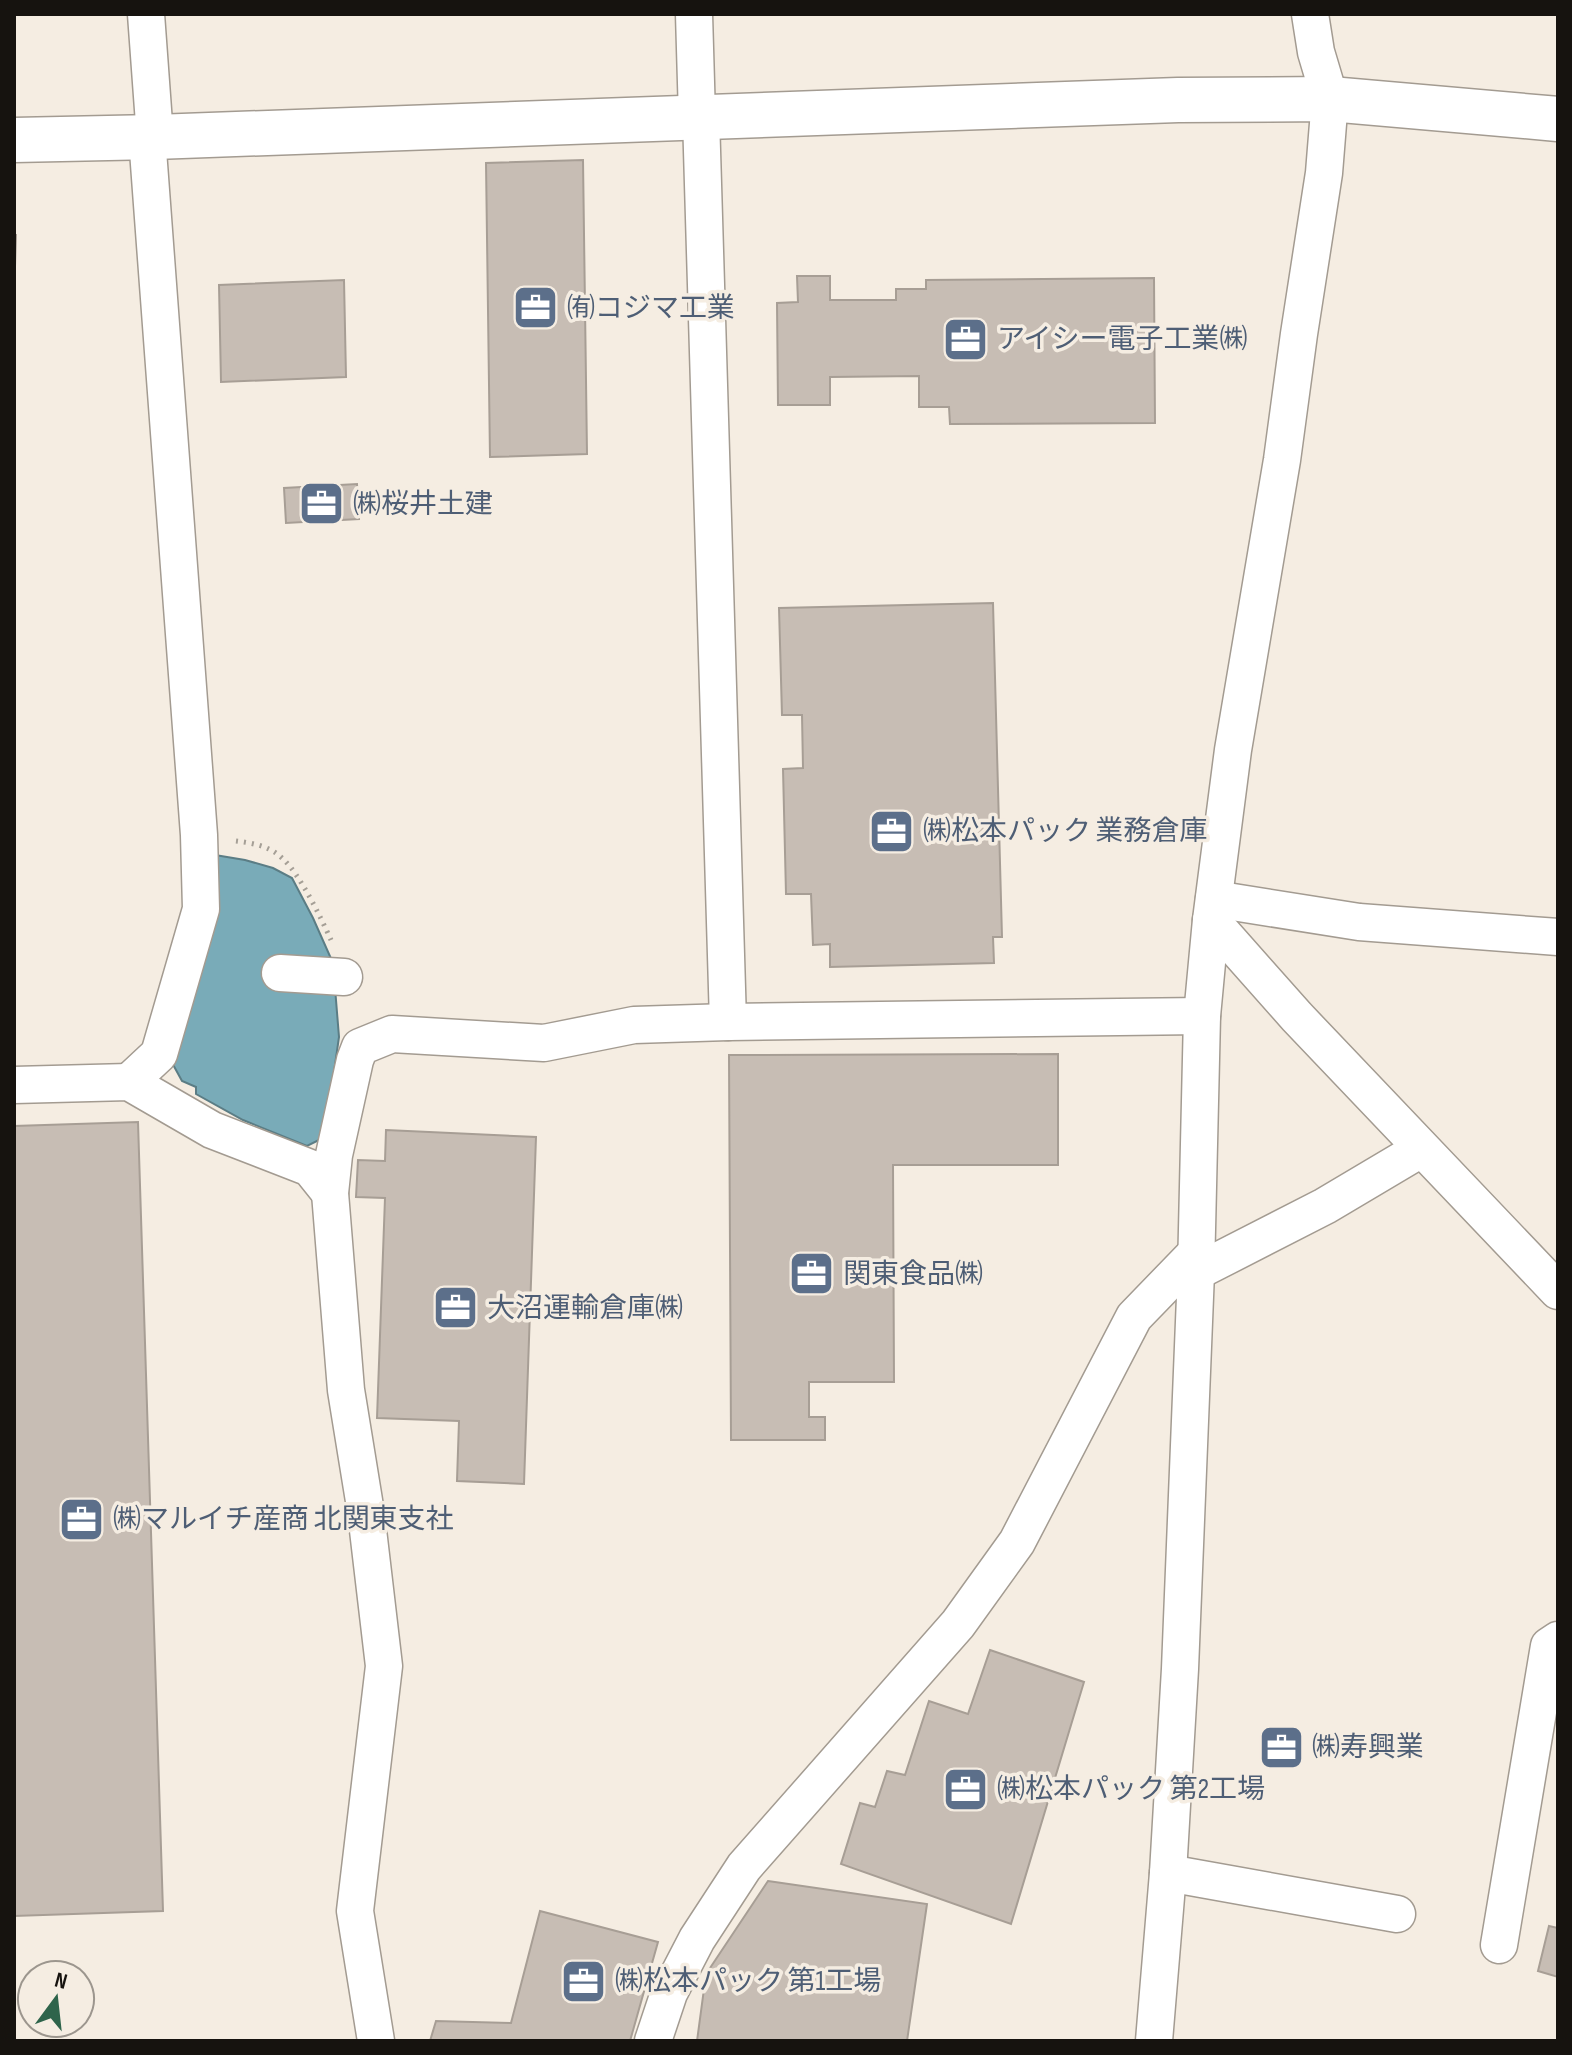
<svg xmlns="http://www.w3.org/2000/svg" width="1572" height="2055" viewBox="0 0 1572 2055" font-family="'Sofia Sans Condensed','Noto Sans JP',sans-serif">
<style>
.water{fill:#79abb8;stroke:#5b7d85;stroke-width:2}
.building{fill:#c7bdb4;stroke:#a79e95;stroke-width:2}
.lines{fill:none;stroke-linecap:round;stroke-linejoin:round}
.minor-casing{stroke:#a39b91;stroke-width:39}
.tertiary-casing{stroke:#a39b91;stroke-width:47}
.path{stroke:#a59f96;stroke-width:5;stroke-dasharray:2 6;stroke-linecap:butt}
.minor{stroke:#fff;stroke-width:36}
.tertiary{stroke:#fff;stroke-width:44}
.labels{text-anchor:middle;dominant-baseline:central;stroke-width:7;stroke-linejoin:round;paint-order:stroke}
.service-label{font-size:28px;fill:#4e5e75;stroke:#f5ede2;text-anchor:start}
</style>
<rect width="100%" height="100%" fill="#f5ede2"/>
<path class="water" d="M 215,855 L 245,860 L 273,868 L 292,878 L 313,918 L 333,963 L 339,1037 L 332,1086 L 321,1139 L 307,1146 L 243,1120 L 196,1094 L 196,1087 L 182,1081 L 170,1059 Z"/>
<g class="building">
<path d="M 583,160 L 587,454 L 490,457 L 486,163 Z"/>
<path d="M 14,235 L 16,235 L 14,298 Z"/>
<path d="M 797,276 L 830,276 L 830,300 L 896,300 L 896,289 L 926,289 L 926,280 L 1154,278 L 1155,423 L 950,424 L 949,407 L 919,407 L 919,376 L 830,377 L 830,405 L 778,405 L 777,303 L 798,302 Z"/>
<path d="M 344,280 L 346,377 L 221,382 L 219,285 Z"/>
<path d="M 357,484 L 359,519 L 286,523 L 284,488 Z"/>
<path d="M 993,603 L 1002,937 L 993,937 L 994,963 L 830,967 L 830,944 L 813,945 L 811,894 L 786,894 L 783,769 L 803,768 L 802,715 L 782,715 L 779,608 Z"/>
<path d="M 1058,1054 L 1058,1165 L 893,1165 L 894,1382 L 809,1382 L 809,1417 L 825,1417 L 825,1440 L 731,1440 L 729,1055 Z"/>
<path d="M 138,1122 L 163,1911 L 14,1916 L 14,1126 Z"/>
<path d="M 386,1130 L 536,1137 L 524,1484 L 457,1481 L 459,1421 L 377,1418 L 385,1198 L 356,1197 L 358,1160 L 385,1161 Z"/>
<path d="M 990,1650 L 1084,1682 L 1011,1924 L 841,1864 L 860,1803 L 875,1807 L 887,1771 L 905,1775 L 929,1701 L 968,1714 Z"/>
<path d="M 1277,1734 L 1289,1736 L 1286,1760 L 1273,1758 Z"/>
<path d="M 768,1881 L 927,1904 L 907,2041 L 697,2041 L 706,1974 Z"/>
<path d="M 540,1911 L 658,1942 L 630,2041 L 430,2041 L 436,2021 L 511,2023 Z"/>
<path d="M 1549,1926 L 1558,1928 L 1558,1977 L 1538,1971 Z"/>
</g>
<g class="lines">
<defs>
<g id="minor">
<path d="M 146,14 L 155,137"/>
<path d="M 694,14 L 697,117"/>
<path d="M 701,117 L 728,1022"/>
<path d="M 1214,899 L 1359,922 L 1558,937"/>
<path d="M 1211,920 L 1297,1017 L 1558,1291"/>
<path d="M 280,973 L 344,977"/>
<path d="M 129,1082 L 159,1054 L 201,909 L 199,835 L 147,137"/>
<path d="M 14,1085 L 129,1082 L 212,1130 L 310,1168 L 330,1193"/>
<path d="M 1196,1272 L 1325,1206 L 1421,1149"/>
<path d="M 1168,1873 L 1397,1914"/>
<path d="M 1499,1945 L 1549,1646 L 1558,1640"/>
<path d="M 376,2041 L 355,1911 L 384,1666 L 366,1513 L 346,1390 L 330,1193 L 334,1155 L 355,1060 L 360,1047 L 392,1034 L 544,1043 L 634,1025 L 728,1022 L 1202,1016"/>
<path d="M 653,2041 L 669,1993 L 697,1939 L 744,1867 L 958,1624 L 1017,1542 L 1134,1317 L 1195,1254"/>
<path d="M 1154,2041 L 1168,1873 L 1180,1669 L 1196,1272 L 1202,1016 L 1211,920 L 1233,750 L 1282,460 L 1299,334 L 1324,173 L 1330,99 L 1316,52 L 1310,14"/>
</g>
<path id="tertiary" d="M 14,140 L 155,137 L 1178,100 L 1330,99 L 1558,119"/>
</defs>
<use href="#minor" class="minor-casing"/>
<use href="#tertiary" class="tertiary-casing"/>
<path class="path" d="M 236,841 C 252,843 270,846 282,858 C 300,874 321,918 331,940"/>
<use href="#minor" class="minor"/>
<use href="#tertiary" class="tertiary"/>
</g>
<defs>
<symbol id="office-square" viewBox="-11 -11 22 22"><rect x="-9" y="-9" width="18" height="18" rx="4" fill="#5c6f8a" stroke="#f5ede2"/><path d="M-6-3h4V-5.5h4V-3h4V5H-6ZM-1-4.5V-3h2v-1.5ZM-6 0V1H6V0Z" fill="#fff"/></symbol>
</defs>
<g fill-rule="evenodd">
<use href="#office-square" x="510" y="282" width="51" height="51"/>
<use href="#office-square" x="940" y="314" width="51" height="51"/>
<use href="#office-square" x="296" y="478" width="51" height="51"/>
<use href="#office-square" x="866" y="806" width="51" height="51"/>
<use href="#office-square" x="786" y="1248" width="51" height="51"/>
<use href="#office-square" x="430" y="1282" width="51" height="51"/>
<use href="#office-square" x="56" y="1494" width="51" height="51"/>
<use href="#office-square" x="1256" y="1722" width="51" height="51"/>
<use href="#office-square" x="940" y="1764" width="51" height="51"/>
<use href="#office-square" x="558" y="1956" width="51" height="51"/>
</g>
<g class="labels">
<g class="service-label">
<text x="567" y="308">㈲コジマ工業</text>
<text x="997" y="339">アイシー電子工業㈱</text>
<text x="353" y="504">㈱桜井土建</text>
<text x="923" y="831">㈱松本パック 業務倉庫</text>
<text x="843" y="1274">関東食品㈱</text>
<text x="487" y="1308">大沼運輸倉庫㈱</text>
<text x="113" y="1519">㈱マルイチ産商 北関東支社</text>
<text x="1312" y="1747">㈱寿興業</text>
<text x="997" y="1789">㈱松本パック 第2工場</text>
<text x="615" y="1981">㈱松本パック 第1工場</text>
</g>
</g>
<rect width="1572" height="2055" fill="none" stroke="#16130f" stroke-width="32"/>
<g transform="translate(56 1999) rotate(15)"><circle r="38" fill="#f5ede2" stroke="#9c968e" stroke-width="2"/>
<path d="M0-6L14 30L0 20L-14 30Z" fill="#2e644b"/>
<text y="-12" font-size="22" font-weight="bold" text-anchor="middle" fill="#16130f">N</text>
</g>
</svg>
